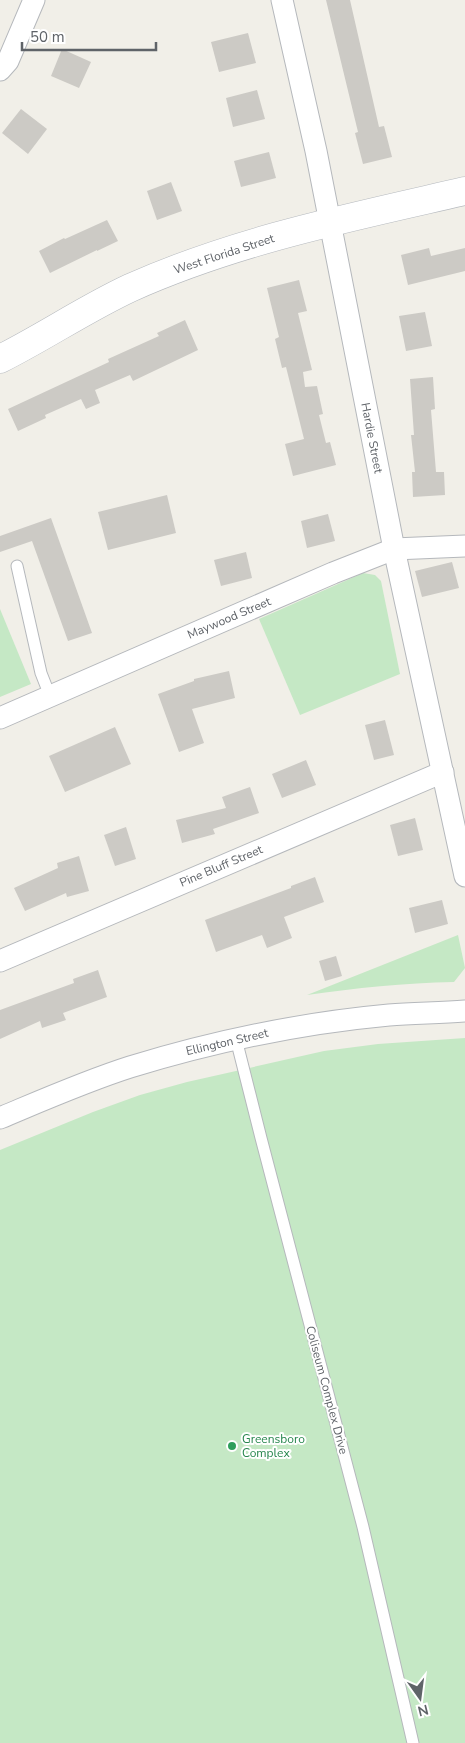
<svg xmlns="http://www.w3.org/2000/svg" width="465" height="1743" viewBox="0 0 465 1743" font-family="'Nunito Sans',sans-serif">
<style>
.green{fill:#c5e8c5}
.building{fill:#cccac5}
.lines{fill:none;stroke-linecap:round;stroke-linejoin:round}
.lane-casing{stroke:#b5b8bc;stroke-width:13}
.street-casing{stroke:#b5b8bc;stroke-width:23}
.secondary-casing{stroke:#b6babf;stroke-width:29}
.lane{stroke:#fff;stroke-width:11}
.street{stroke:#fff;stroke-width:21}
.secondary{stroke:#fff;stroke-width:28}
.leisure-dot{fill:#2e9e5b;stroke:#fff;stroke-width:2}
.labels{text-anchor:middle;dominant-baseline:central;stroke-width:4;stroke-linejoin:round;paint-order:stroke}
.street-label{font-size:12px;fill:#5f6368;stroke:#fff}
.leisure-label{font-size:12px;fill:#27864d;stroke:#fff;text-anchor:start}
</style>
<rect width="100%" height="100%" fill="#f1efe8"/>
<g class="green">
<path d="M 363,573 L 375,575 L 381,581 L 400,674 L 300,715 L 259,619 Z"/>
<path d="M 0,609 L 31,684 L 0,697 Z"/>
<path d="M 458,935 L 465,968 L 454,982 C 404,983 356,988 307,995 Z"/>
<path d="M 465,1038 L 465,1743 L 0,1743 L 0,1150 L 93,1112 L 140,1095 L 187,1082 L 324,1051 L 378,1044 Z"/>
</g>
<g class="building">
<path d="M 326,0 L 350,0 L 379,127 L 384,126 L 392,157 L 363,164 L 355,133 L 358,132 Z"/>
<path d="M 248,33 L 256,63 L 219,72 L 211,42 Z"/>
<path d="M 62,49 L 91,62 L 79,88 L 51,76 Z"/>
<path d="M 257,90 L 265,119 L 233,127 L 226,98 Z"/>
<path d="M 21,109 L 47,129 L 28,154 L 2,133 Z"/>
<path d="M 269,152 L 276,178 L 241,187 L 234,161 Z"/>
<path d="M 171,182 L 182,211 L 157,220 L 147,191 Z"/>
<path d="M 107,220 L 118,241 L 97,251 L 97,250 L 50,273 L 39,251 L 64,238 L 65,239 Z"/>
<path d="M 429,248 L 431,256 L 465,248 L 465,271 L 408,285 L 401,255 Z"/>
<path d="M 299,280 L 307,311 L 298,313 L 312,370 L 303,372 L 305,387 L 317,386 L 323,414 L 319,415 L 326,443 L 330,442 L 336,465 L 293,476 L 285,444 L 304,439 L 286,367 L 282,368 L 275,339 L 279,337 L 267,288 Z"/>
<path d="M 425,312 L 432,346 L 406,351 L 399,316 Z"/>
<path d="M 185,320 L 198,350 L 133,381 L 130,375 L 95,390 L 100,403 L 86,409 L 81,399 L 45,415 L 46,418 L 18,431 L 8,409 L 109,362 L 108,359 L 159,336 L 157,333 Z"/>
<path d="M 433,377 L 435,409 L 431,410 L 436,472 L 444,472 L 445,495 L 413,497 L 412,472 L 415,472 L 411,435 L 414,435 L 410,379 Z"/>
<path d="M 167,495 L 176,533 L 108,550 L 98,512 Z"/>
<path d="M 328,514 L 335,541 L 307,548 L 301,521 Z"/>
<path d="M 51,518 L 92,633 L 68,641 L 32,541 L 0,552 L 0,536 Z"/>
<path d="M 246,552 L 252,578 L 221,586 L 214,560 Z"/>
<path d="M 452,562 L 459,588 L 422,597 L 415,571 Z"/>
<path d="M 229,671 L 235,698 L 192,709 L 204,743 L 179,752 L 158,694 L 194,681 L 194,679 Z"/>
<path d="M 385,720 L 394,755 L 374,760 L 365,725 Z"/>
<path d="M 115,727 L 131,764 L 65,792 L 49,756 Z"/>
<path d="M 306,760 L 316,785 L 282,798 L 272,774 Z"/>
<path d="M 250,787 L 259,813 L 213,829 L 215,834 L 182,843 L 176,820 L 226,808 L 222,797 Z"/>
<path d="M 415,818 L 423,850 L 398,856 L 390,825 Z"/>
<path d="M 126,827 L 136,859 L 115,866 L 104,835 Z"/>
<path d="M 79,856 L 89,891 L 67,897 L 66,893 L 25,911 L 14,888 L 58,868 L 57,863 Z"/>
<path d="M 315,877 L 324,902 L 284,917 L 292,938 L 267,948 L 262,935 L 216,952 L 205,920 L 291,888 L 291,886 Z"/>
<path d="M 442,900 L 448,924 L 415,933 L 409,908 Z"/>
<path d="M 336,956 L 342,976 L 325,981 L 319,961 Z"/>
<path d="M 98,970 L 107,997 L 63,1013 L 66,1020 L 42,1028 L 40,1021 L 0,1039 L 0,1010 L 74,983 L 73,979 Z"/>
</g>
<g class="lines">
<defs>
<g id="lane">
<path d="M 17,566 L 41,673 L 50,696"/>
<path d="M 236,1039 L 261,1138 L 363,1527 L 413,1743"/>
</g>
<g id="street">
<path d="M 282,0 L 316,151 L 394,549 L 465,876"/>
<path d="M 0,70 L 8,61 L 34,0"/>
<path d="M 0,718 L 333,573 L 394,549 L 465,546"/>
<path d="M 0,961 L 443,772"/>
<path d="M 0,1118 C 43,1100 86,1081 130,1067 C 215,1041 302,1023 389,1015 C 414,1013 440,1013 465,1011"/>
</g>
<path id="secondary" d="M 0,359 C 44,337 85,309 130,288 C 237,240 352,217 465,191"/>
</defs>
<use href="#lane" class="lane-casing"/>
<use href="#street" class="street-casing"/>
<use href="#secondary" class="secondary-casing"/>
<use href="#lane" class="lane"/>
<use href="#street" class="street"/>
<use href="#secondary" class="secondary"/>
</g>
<circle class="leisure-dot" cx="232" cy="1446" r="5"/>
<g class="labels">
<g class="street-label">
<text transform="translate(224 254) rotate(-18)">West Florida Street</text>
<text transform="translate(372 438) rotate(79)">Hardie Street</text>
<text transform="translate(229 618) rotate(-23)">Maywood Street</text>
<text transform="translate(221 866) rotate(-23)">Pine Bluff Street</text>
<text transform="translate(227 1042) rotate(-13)">Ellington Street</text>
<text transform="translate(327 1390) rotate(75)">Coliseum Complex Drive</text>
</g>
<g class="leisure-label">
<text x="242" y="1439">Greensboro<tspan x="242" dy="14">Complex</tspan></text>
</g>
</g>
<g transform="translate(420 1698) rotate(166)" stroke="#ffffff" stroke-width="4" paint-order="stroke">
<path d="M0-4L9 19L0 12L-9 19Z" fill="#5f6368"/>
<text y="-8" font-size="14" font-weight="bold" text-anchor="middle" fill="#5f6368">N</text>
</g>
<path d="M22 42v8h134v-8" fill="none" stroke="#5f6368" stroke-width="2.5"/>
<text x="30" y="42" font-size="15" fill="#5f6368" stroke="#ffffff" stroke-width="4" paint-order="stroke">50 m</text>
</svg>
